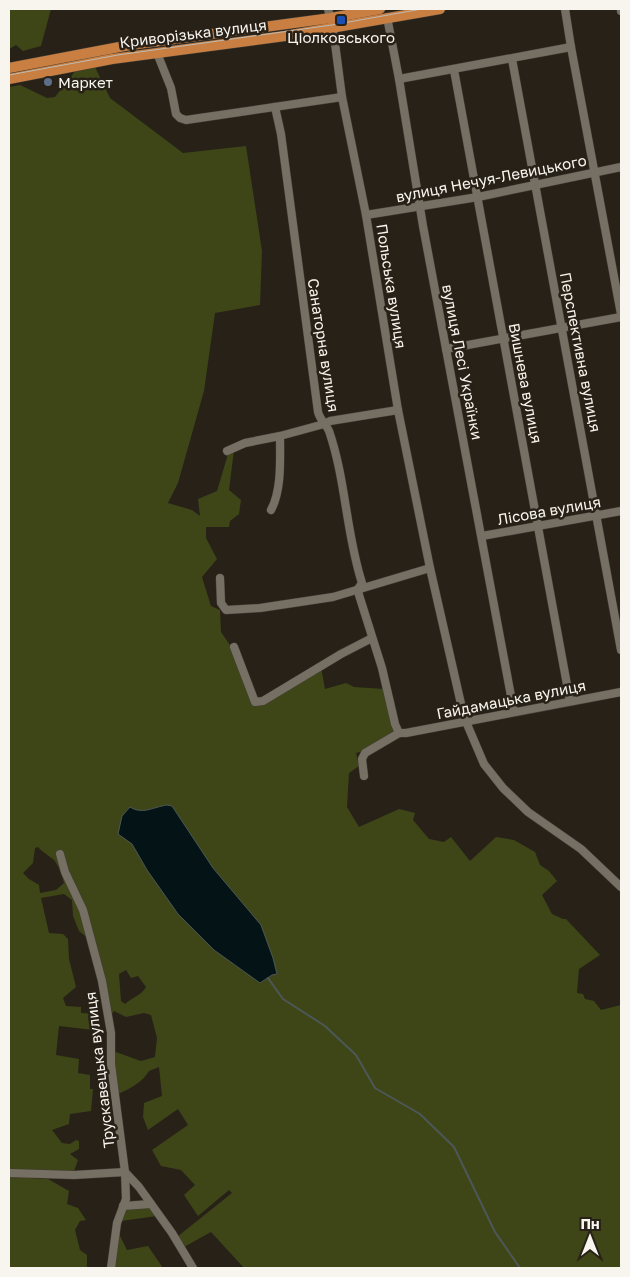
<svg xmlns="http://www.w3.org/2000/svg" width="630" height="1277" viewBox="0 0 630 1277" font-family="'Golos Text',sans-serif">
<style>
.green{fill:#3e4618;fill-rule:evenodd}
.water{fill:#041416;stroke:#4d5757}
.lines{fill:none;stroke-linecap:round;stroke-linejoin:round}
.stream{stroke:#4d5757;stroke-width:2}
.minor-casing{stroke:#433e37;stroke-width:9}
.major-casing{stroke:#433e37;stroke-width:11}
.minor{stroke:#766f64;stroke-width:8}
.major{stroke:#c87f41;stroke-width:10}
.tram{stroke:#bebab3;stroke-width:1}
.transit-dot{fill:#1a4fb4;stroke:#272118;stroke-width:2}
.service-dot{fill:#5c6f8a;stroke:#272118;stroke-width:2}
.labels{text-anchor:middle;dominant-baseline:central;stroke-width:5;stroke-linejoin:round;paint-order:stroke}
.street-label{font-size:15px;fill:#f8f4ee;stroke:#272118}
.poi-label{font-size:15px;fill:#f8f4ee;stroke:#272118}
</style>
<rect width="100%" height="100%" fill="#272118"/>
<g class="green">
<path d="M 9,9 L 51,9 L 41,46 L 23,51 L 16,45 L 9,49 Z"/>
<path d="M 95,67 L 110,98 L 183,153 L 246,146 L 262,251 L 260,305 L 215,313 L 204,391 L 178,483 L 168,503 L 192,510 L 200,516 L 198,499 L 217,491 L 228,454 L 234,450 L 229,490 L 241,500 L 239,514 L 230,521 L 229,527 L 206,527 L 206,538 L 217,559 L 202,577 L 211,606 L 220,610 L 221,632 L 232,648 L 253,703 L 321,667 L 325,689 L 346,683 L 354,687 L 384,689 L 396,732 L 371,749 L 356,753 L 359,766 L 349,773 L 347,807 L 359,827 L 399,809 L 415,813 L 413,820 L 429,839 L 444,842 L 451,837 L 470,861 L 496,837 L 514,840 L 535,852 L 540,865 L 549,871 L 557,881 L 542,895 L 552,914 L 563,919 L 566,919 L 600,955 L 579,969 L 577,993 L 583,994 L 585,999 L 594,1001 L 601,1010 L 621,1005 L 621,1268 L 244,1268 L 211,1232 L 184,1247 L 177,1237 L 232,1193 L 229,1190 L 198,1216 L 184,1195 L 195,1185 L 181,1170 L 161,1166 L 152,1150 L 188,1125 L 178,1109 L 148,1130 L 143,1117 L 144,1103 L 162,1096 L 159,1067 L 149,1071 C 142,1083 129,1089 116,1095 L 113,1051 L 141,1061 L 155,1057 L 157,1038 L 151,1015 L 144,1013 L 126,1017 L 114,1011 L 110,1016 L 95,944 L 79,931 L 73,916 L 72,900 L 64,894 L 41,898 L 49,933 L 63,934 L 68,939 L 69,959 L 76,987 L 63,998 L 66,1006 L 81,1007 L 81,1013 L 99,1014 L 102,1031 L 59,1026 L 56,1055 L 79,1059 L 78,1073 L 90,1075 L 90,1089 L 93,1089 L 91,1111 L 70,1114 L 69,1124 L 52,1130 L 62,1143 L 70,1144 L 76,1140 L 79,1141 L 79,1149 L 70,1154 L 78,1160 L 73,1174 L 9,1171 L 9,87 L 20,85 L 47,98 L 55,97 L 76,70 ZM 38,847 C 42,852 51,857 54,860 C 59,866 62,876 64,883 L 56,890 L 40,893 L 39,885 L 29,879 L 23,873 L 33,863 L 35,848 ZM 126,970 L 131,978 L 138,976 L 146,987 C 141,996 132,997 125,1004 L 121,1001 L 119,974 Z"/>
<path d="M 9,1177 L 48,1179 L 69,1191 L 67,1204 L 78,1208 L 86,1220 L 80,1221 L 75,1230 L 80,1250 L 87,1255 L 87,1268 L 9,1268 Z"/>
<path d="M 150,1206 L 157,1216 L 121,1221 L 123,1209 Z"/>
<path d="M 118,1232 L 127,1250 L 148,1246 L 163,1268 L 113,1268 Z"/>
</g>
<path class="water" d="M 167,805 L 172,806 L 213,868 L 261,925 L 273,958 L 277,974 L 272,975 L 260,983 L 214,950 L 178,914 L 147,870 L 132,844 L 118,834 L 122,816 L 130,807 C 143,815 153,807 167,805 Z"/>
<g class="lines">
<path class="stream" d="M 268,978 L 283,999 L 325,1026 L 356,1055 L 375,1088 L 420,1114 L 454,1147 L 495,1232 L 520,1268"/>
<defs>
<g id="minor">
<path d="M 328,9 L 333,28 L 342,97 L 366,215 L 398,410 L 430,568 L 464,717 L 484,764 L 503,788 L 528,812 L 581,849 L 621,887"/>
<path d="M 565,9 L 571,47 L 621,314"/>
<path d="M 621,9 L 621,11"/>
<path d="M 387,17 L 399,79 L 423,226 L 514,712"/>
<path d="M 157,53 L 171,88 L 176,114 L 180,118 L 186,120 L 342,97"/>
<path d="M 512,59 L 621,650"/>
<path d="M 454,70 L 570,701"/>
<path d="M 399,79 L 571,47"/>
<path d="M 275,107 L 281,134 L 318,412 C 320,420 326,424 329,431 C 346,480 346,534 362,583 L 358,589 L 359,595 L 382,668 L 395,724 L 399,733 L 406,733 L 621,692"/>
<path d="M 366,215 L 478,197 L 621,167"/>
<path d="M 446,349 L 621,317"/>
<path d="M 227,451 L 245,443 L 280,436"/>
<path d="M 271,510 C 282,490 280,458 280,436 L 324,424 L 330,421 L 398,410"/>
<path d="M 482,536 L 621,511"/>
<path d="M 220,578 L 221,603 L 226,610 L 260,608 L 333,597 L 430,568"/>
<path d="M 234,647 L 255,702 L 263,701 L 341,654 L 372,638"/>
<path d="M 364,776 L 362,759 L 365,753 L 399,733"/>
<path d="M 60,854 L 65,872 L 83,910 L 102,981 L 111,1033 L 111,1064 L 125,1172 L 139,1187 L 172,1233 L 193,1268"/>
<path d="M 9,1173 L 74,1175 L 125,1172 L 126,1199 L 117,1223 L 111,1268"/>
<path d="M 123,1206 L 151,1204"/>
</g>
<g id="major">
<path d="M 9,68 L 130,45 L 331,18 L 380,9"/>
<path d="M 9,79 L 112,59 L 285,36 L 440,9"/>
</g>
</defs>
<use href="#minor" class="minor-casing"/>
<use href="#major" class="major-casing"/>
<use href="#minor" class="minor"/>
<use href="#major" class="major"/>
<path class="tram" d="M 9,75 L 118,55 L 332,25 L 422,9"/>
</g>
<rect class="transit-dot" x="336" y="15" width="10" height="10" rx="2.5"/>
<circle class="service-dot" cx="48" cy="82" r="5"/>
<g class="labels">
<g class="street-label">
<text transform="translate(193 33) rotate(-7)">Криворізька вулиця</text>
<text transform="translate(491 178) rotate(-11)">вулиця Нечуя-Левицького</text>
<text transform="translate(392 286) rotate(81)">Польська вулиця</text>
<text transform="translate(324 345) rotate(81)">Санаторна вулиця</text>
<text transform="translate(581 352) rotate(79)">Перспективна вулиця</text>
<text transform="translate(463 362) rotate(79)">вулиця Лесі Українки</text>
<text transform="translate(526 383) rotate(79)">Вишнева вулиця</text>
<text transform="translate(549 510) rotate(-10)">Лісова вулиця</text>
<text transform="translate(511 699) rotate(-11)">Гайдамацька вулиця</text>
<text transform="translate(99 1070) rotate(-97)">Трускавецька вулиця</text>
</g>
<g class="poi-label">
<text x="341" y="37">Ціолковського</text>
<text x="58" y="82" text-anchor="start">Маркет</text>
</g>
</g>
<rect width="630" height="1277" fill="none" stroke="#f8f4ee" stroke-width="20"/>
<g transform="translate(590 1237)" stroke="#272118" stroke-width="4" paint-order="stroke">
<path d="M0-4L9 19L0 12L-9 19Z" fill="#f8f4ee"/>
<text y="-8" font-size="14" font-weight="bold" text-anchor="middle" fill="#f8f4ee">Пн</text>
</g>
</svg>
